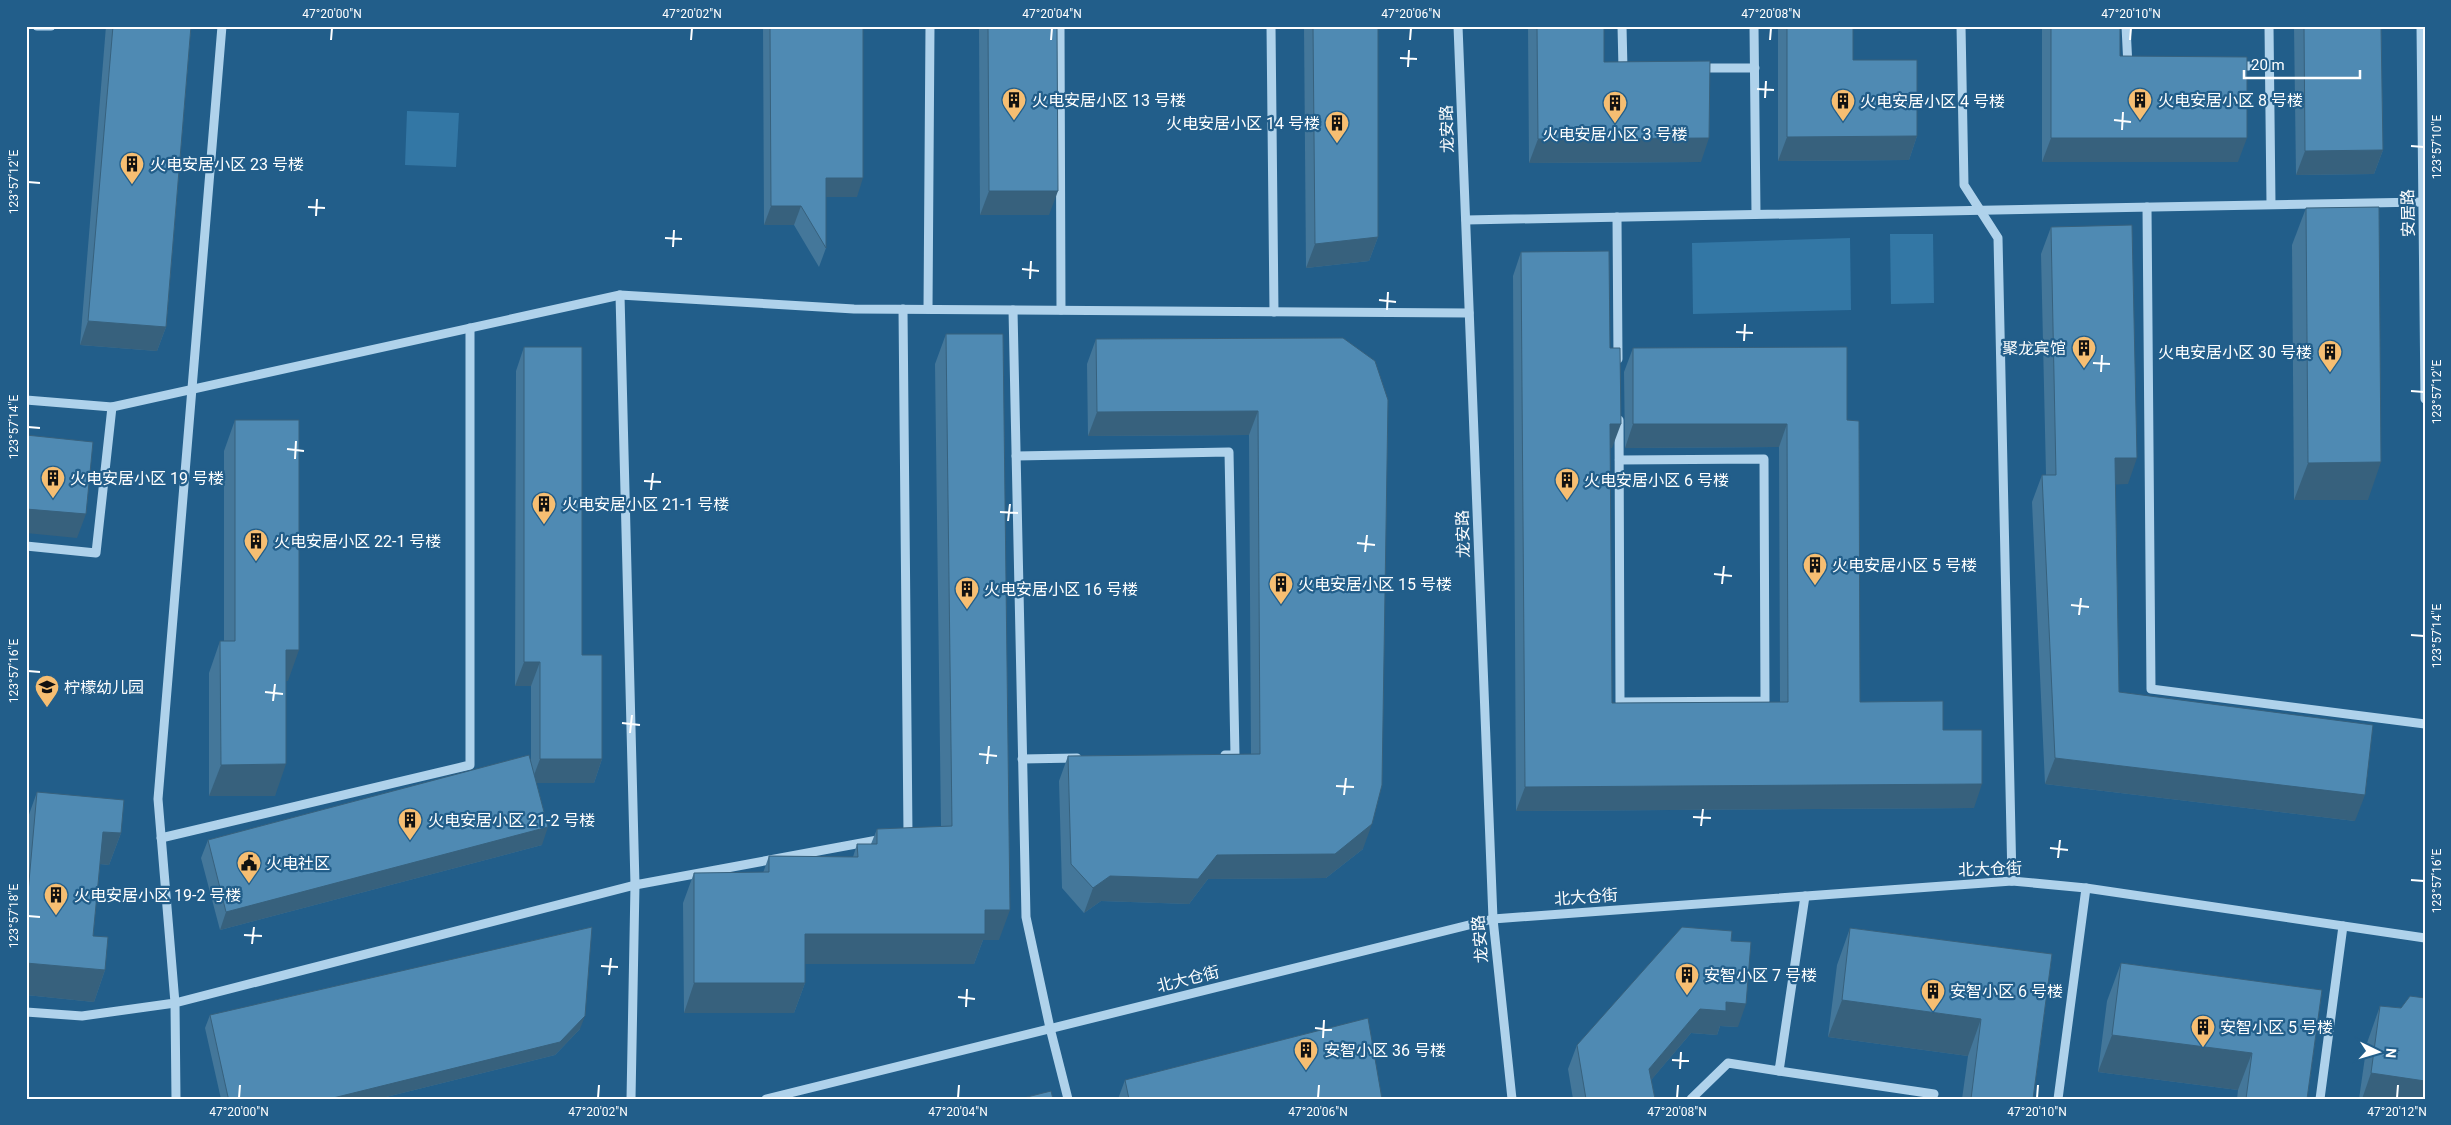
<svg xmlns="http://www.w3.org/2000/svg" width="2451" height="1125" viewBox="0 0 2451 1125" font-family="Roboto,'Noto Sans SC',sans-serif">
<style>
.green{fill:#3377a5}
.lines{fill:none;stroke-linecap:round;stroke-linejoin:round}
.minor{stroke:#afd2eb;stroke-width:9}
.wall{fill:#44779a}
.shaded-wall{fill:#37617d}
.building{fill:#4f8ab3;stroke:#37617d}
.ticks{fill:none;stroke:#fff;stroke-width:2}
.labels{text-anchor:middle;dominant-baseline:central;stroke-width:4.5;stroke-linejoin:round;paint-order:stroke}
.poi-label{font-size:16px;fill:#fff;stroke:#225e8a;text-anchor:start}
.street-label{font-size:16px;fill:#fff;stroke:#225e8a}
.neatline{fill:none;stroke:#fff;stroke-width:2}
.ticks-label{font-size:12px;text-anchor:middle;fill:#fff}
</style>
<rect width="100%" height="100%" fill="#225e8a"/>
<g class="green">
<path d="M 407,111 L 459,113 L 456,167 L 405,165 Z"/>
<path d="M 1890,234 L 1933,234 L 1934,303 L 1891,304 Z"/>
<path d="M 1850,238 L 1851,310 L 1693,314 L 1692,243 Z"/>
</g>
<g class="lines">
<g class="minor">
<path d="M 37,26 L 51,26"/>
<path d="M 1060,26 L 1061,310"/>
<path d="M 1271,26 L 1274,312"/>
<path d="M 1458,26 L 1493,919 L 1512,1099"/>
<path d="M 1622,26 L 1623,69 L 1627,69"/>
<path d="M 1754,26 L 1756,214"/>
<path d="M 1961,26 L 1964,185 L 1998,238 L 2012,881"/>
<path d="M 2126,26 L 2128,67"/>
<path d="M 2269,26 L 2271,204"/>
<path d="M 2421,26 L 2425,399"/>
<path d="M 2236,66 L 2270,66"/>
<path d="M 1698,68 L 1755,68"/>
<path d="M 2147,207 L 2151,689 L 2425,724"/>
<path d="M 1617,217 L 1618,359"/>
<path d="M 1466,220 L 2423,202"/>
<path d="M 620,295 L 635,885 L 883,839"/>
<path d="M 903,309 L 908,834 L 903,835"/>
<path d="M 928,309 L 930,26"/>
<path d="M 1013,310 L 1026,917 L 1050,1028 L 1068,1099"/>
<path d="M 26,400 L 112,407 L 620,295 L 854,309 L 1469,313"/>
<path d="M 1619,420 L 1620,702 L 1765,701 L 1764,459 L 1619,460"/>
<path d="M 1016,456 L 1229,452 L 1235,755 L 1225,755"/>
<path d="M 26,546 L 96,553 L 112,407"/>
<path d="M 1022,759 L 1077,758"/>
<path d="M 161,838 L 470,765 L 470,328"/>
<path d="M 26,1012 L 82,1016 L 175,1003 L 158,799 L 222,26"/>
<path d="M 1779,1071 L 1934,1094"/>
<path d="M 176,1099 L 175,1003 L 635,885 L 631,1099"/>
<path d="M 766,1099 L 1493,919 L 2012,881 L 2086,888 L 2425,938"/>
<path d="M 1691,1099 L 1728,1063 L 1779,1071 L 1805,896"/>
<path d="M 2058,1099 L 2086,888"/>
<path d="M 2320,1099 L 2343,926"/>
</g>
</g>
<g class="wall">
<path d="M 106,26 L 191,26 L 166,327 L 157,351 L 80,345 Z"/>
<path d="M 763,26 L 863,26 L 857,197 L 826,197 L 826,248 L 819,267 L 794,225 L 764,225 Z"/>
<path d="M 979,26 L 1057,26 L 1049,215 L 980,215 Z"/>
<path d="M 1304,26 L 1378,26 L 1378,237 L 1369,261 L 1306,268 Z"/>
<path d="M 1528,26 L 1604,26 L 1604,62 L 1701,162 L 1529,163 Z"/>
<path d="M 1778,26 L 1853,26 L 1853,60 L 1917,136 L 1909,160 L 1778,161 Z"/>
<path d="M 2042,26 L 2120,26 L 2120,56 L 2238,162 L 2042,162 Z"/>
<path d="M 2294,26 L 2381,26 L 2383,150 L 2374,174 L 2296,175 Z"/>
<path d="M 2306,208 L 2368,500 L 2294,500 L 2292,245 Z"/>
<path d="M 2051,227 L 2128,484 L 2115,484 L 2119,692 L 2355,821 L 2045,784 L 2032,502 L 2042,475 L 2046,475 L 2041,254 Z"/>
<path d="M 1521,252 L 1610,348 L 1612,448 L 1610,448 L 1612,703 L 1780,702 L 1779,447 L 1625,448 L 1624,372 L 1633,348 L 1847,420 L 1860,702 L 1943,730 L 1974,808 L 1516,811 L 1513,276 Z"/>
<path d="M 946,334 L 999,940 L 983,940 L 974,964 L 805,964 L 805,983 L 794,1013 L 684,1013 L 683,903 L 694,873 L 763,873 L 769,856 L 853,857 L 857,844 L 871,844 L 877,829 L 941,827 L 935,364 Z"/>
<path d="M 1343,338 L 1363,849 L 1326,878 L 1208,879 L 1189,904 L 1101,901 L 1084,913 L 1062,888 L 1059,781 L 1068,756 L 1251,754 L 1249,435 L 1088,436 L 1087,364 L 1096,339 Z"/>
<path d="M 524,347 L 582,655 L 602,759 L 594,783 L 536,783 L 542,845 L 220,930 L 201,858 L 208,840 L 531,765 L 531,686 L 515,686 L 516,371 Z"/>
<path d="M 235,420 L 288,681 L 286,681 L 275,796 L 209,796 L 209,673 L 220,641 L 224,641 L 224,451 Z"/>
<path d="M 37,792 L 121,833 L 109,865 L 100,864 L 93,936 L 105,970 L 94,1002 L 26,995 L 26,823 Z"/>
<path d="M 1850,928 L 2052,954 L 2033,1099 L 1962,1099 L 1968,1056 L 1828,1037 L 1837,965 Z"/>
<path d="M 1731,941 L 1738,1027 L 1720,1026 L 1717,1035 L 1691,1033 L 1651,1080 L 1655,1099 L 1573,1099 L 1568,1069 L 1577,1045 Z"/>
<path d="M 2121,963 L 2322,990 L 2307,1099 L 2237,1099 L 2238,1090 L 2098,1072 L 2107,1001 Z"/>
<path d="M 2380,1006 L 2401,1008 L 2425,1099 L 2359,1099 L 2367,1043 Z"/>
<path d="M 210,1015 L 580,1029 L 555,1055 L 378,1099 L 221,1099 L 205,1028 Z"/>
<path d="M 1125,1080 L 1382,1099 L 1118,1099 Z"/>
</g>
<g class="shaded-wall">
<path d="M 1917,136 L 1909,160 L 1778,161 L 1787,137 Z"/>
<path d="M 1709,138 L 1701,162 L 1529,163 L 1538,139 Z"/>
<path d="M 2051,138 L 2247,138 L 2238,162 L 2042,162 Z"/>
<path d="M 2383,150 L 2374,174 L 2296,175 L 2305,151 Z"/>
<path d="M 826,178 L 863,178 L 857,197 L 819,197 Z"/>
<path d="M 989,191 L 1058,191 L 1049,215 L 980,215 Z"/>
<path d="M 771,206 L 801,206 L 794,225 L 764,225 Z"/>
<path d="M 1378,237 L 1369,261 L 1306,268 L 1315,244 Z"/>
<path d="M 88,321 L 166,327 L 157,351 L 80,345 Z"/>
<path d="M 1258,411 L 1249,435 L 1088,436 L 1097,412 Z"/>
<path d="M 1610,424 L 1621,424 L 1612,448 L 1602,448 Z"/>
<path d="M 1633,424 L 1787,424 L 1779,447 L 1625,448 Z"/>
<path d="M 2115,458 L 2137,458 L 2128,484 L 2105,485 Z"/>
<path d="M 2381,462 L 2368,500 L 2294,500 L 2308,463 Z"/>
<path d="M 26,509 L 86,514 L 77,538 L 26,533 Z"/>
<path d="M 286,650 L 299,650 L 288,681 L 274,681 Z"/>
<path d="M 524,662 L 540,662 L 531,686 L 515,686 Z"/>
<path d="M 2055,758 L 2365,795 L 2355,821 L 2045,784 Z"/>
<path d="M 540,759 L 602,759 L 594,783 L 531,783 Z"/>
<path d="M 286,764 L 275,796 L 209,796 L 221,765 Z"/>
<path d="M 1982,784 L 1974,808 L 1516,811 L 1525,787 Z"/>
<path d="M 1372,824 L 1363,849 L 1326,878 L 1208,879 L 1189,904 L 1101,901 L 1084,913 L 1093,888 L 1110,876 Z"/>
<path d="M 548,827 L 542,845 L 220,930 L 226,912 Z"/>
<path d="M 103,832 L 121,833 L 109,865 L 91,863 Z"/>
<path d="M 985,910 L 1010,910 L 999,940 L 983,940 L 974,964 L 794,964 L 805,934 Z"/>
<path d="M 26,963 L 105,970 L 94,1002 L 26,995 Z"/>
<path d="M 694,983 L 805,983 L 794,1013 L 684,1013 Z"/>
<path d="M 1842,1000 L 1981,1019 L 1968,1056 L 1828,1037 Z"/>
<path d="M 1726,1002 L 1746,1004 L 1738,1027 L 1720,1026 L 1717,1035 L 1691,1033 L 1641,1092 L 1649,1069 L 1700,1009 Z"/>
<path d="M 585,1016 L 580,1029 L 555,1055 L 378,1099 L 329,1099 Z"/>
<path d="M 2112,1035 L 2252,1053 L 2238,1090 L 2098,1072 Z"/>
<path d="M 2371,1073 L 2425,1080 L 2425,1099 L 2362,1099 Z"/>
</g>
<g class="building">
<path d="M 113,26 L 191,26 L 166,327 L 88,321 Z"/>
<path d="M 770,26 L 863,26 L 863,178 L 826,178 L 826,248 L 801,206 L 771,206 Z"/>
<path d="M 988,26 L 1057,26 L 1058,191 L 989,191 Z"/>
<path d="M 1313,26 L 1378,26 L 1378,237 L 1315,244 Z"/>
<path d="M 1537,26 L 1604,26 L 1604,62 L 1710,61 L 1709,138 L 1538,139 Z"/>
<path d="M 1787,26 L 1853,26 L 1853,60 L 1917,60 L 1917,136 L 1787,137 Z"/>
<path d="M 2051,26 L 2120,26 L 2120,56 L 2247,57 L 2247,138 L 2051,138 Z"/>
<path d="M 2304,26 L 2381,26 L 2383,150 L 2305,151 Z"/>
<path d="M 2379,207 L 2381,462 L 2308,463 L 2306,208 Z"/>
<path d="M 2132,225 L 2137,458 L 2115,458 L 2119,692 L 2373,725 L 2365,795 L 2055,758 L 2042,475 L 2056,475 L 2051,227 Z"/>
<path d="M 1609,251 L 1610,348 L 1620,348 L 1621,424 L 1610,424 L 1612,703 L 1788,702 L 1787,424 L 1633,424 L 1633,348 L 1847,347 L 1847,420 L 1859,421 L 1860,702 L 1943,701 L 1943,730 L 1982,730 L 1982,784 L 1525,787 L 1521,252 Z"/>
<path d="M 946,334 L 1003,334 L 1010,910 L 985,910 L 985,934 L 805,934 L 805,983 L 694,983 L 694,873 L 769,872 L 769,856 L 858,857 L 857,844 L 877,844 L 877,829 L 952,826 Z"/>
<path d="M 1343,338 L 1375,361 L 1388,400 L 1382,785 L 1372,824 L 1335,854 L 1217,855 L 1198,879 L 1110,876 L 1093,888 L 1071,864 L 1068,756 L 1260,754 L 1258,411 L 1097,412 L 1096,339 Z"/>
<path d="M 524,347 L 582,347 L 582,655 L 602,655 L 602,759 L 540,759 L 540,662 L 524,662 Z"/>
<path d="M 235,420 L 299,420 L 299,650 L 286,650 L 286,764 L 221,765 L 220,641 L 235,641 Z"/>
<path d="M 26,435 L 93,442 L 86,514 L 26,509 Z"/>
<path d="M 529,755 L 548,827 L 226,912 L 208,840 Z"/>
<path d="M 37,792 L 124,800 L 121,833 L 103,832 L 93,936 L 108,937 L 105,970 L 26,963 L 26,915 Z"/>
<path d="M 592,927 L 585,1016 L 560,1042 L 329,1099 L 231,1099 L 228,1097 L 210,1015 Z"/>
<path d="M 1682,927 L 1732,931 L 1731,941 L 1751,942 L 1746,1004 L 1726,1002 L 1726,1011 L 1700,1009 L 1649,1069 L 1655,1099 L 1586,1099 L 1577,1045 Z"/>
<path d="M 1850,928 L 2052,954 L 2033,1099 L 1971,1099 L 1981,1019 L 1842,1000 Z"/>
<path d="M 2121,963 L 2322,990 L 2307,1099 L 2246,1099 L 2252,1053 L 2112,1035 Z"/>
<path d="M 2410,996 L 2425,998 L 2425,1081 L 2371,1073 L 2380,1006 L 2401,1008 Z"/>
<path d="M 1368,1018 L 1382,1099 L 1129,1099 L 1125,1080 Z"/>
<path d="M 1051,1091 L 1053,1099 L 1019,1099 Z"/>
</g>
<path class="ticks" d="M 331,40 L 332,28M 691,40 L 692,28M 1051,40 L 1052,28M 1410,40 L 1411,28M 1770,40 L 1771,28M 2130,40 L 2131,28M 1400,58 L 1417,59M 1408,67 L 1409,50M 1757,89 L 1774,90M 1765,98 L 1766,81M 2114,120 L 2131,122M 2122,130 L 2123,112M 2411,146 L 2424,147M 28,182 L 40,183M 308,207 L 325,208M 316,216 L 317,199M 665,238 L 682,239M 673,247 L 674,230M 1022,269 L 1039,271M 1030,279 L 1031,261M 1379,300 L 1396,302M 1387,310 L 1388,292M 1736,332 L 1753,333M 1744,341 L 1745,324M 2093,363 L 2110,364M 2101,372 L 2102,355M 2411,391 L 2424,392M 28,427 L 40,428M 287,449 L 304,451M 295,459 L 296,441M 644,481 L 661,482M 651,490 L 653,473M 1000,512 L 1018,513M 1008,521 L 1010,504M 1357,543 L 1375,545M 1365,552 L 1367,535M 1714,574 L 1732,576M 1722,584 L 1724,566M 2071,605 L 2089,607M 2079,615 L 2081,598M 2411,635 L 2424,636M 28,671 L 40,672M 265,692 L 283,694M 273,701 L 275,684M 622,723 L 640,725M 630,733 L 632,715M 979,754 L 997,756M 987,764 L 989,746M 1336,786 L 1354,787M 1344,795 L 1346,778M 1693,817 L 1711,818M 1701,826 L 1703,809M 2050,848 L 2068,850M 2058,858 L 2060,840M 2411,880 L 2424,881M 28,916 L 40,917M 244,935 L 262,936M 252,944 L 254,927M 601,966 L 618,967M 609,975 L 611,958M 958,997 L 975,999M 966,1007 L 967,989M 1315,1028 L 1332,1030M 1323,1038 L 1324,1020M 1672,1060 L 1689,1061M 1680,1069 L 1681,1052M 239,1098 L 240,1085M 598,1098 L 599,1085M 958,1098 L 959,1085M 1318,1098 L 1319,1085M 1677,1098 L 1678,1085M 2037,1098 L 2038,1085M 2397,1098 L 2398,1085"/>
<defs>
<symbol id="building-pin" viewBox="-11 -11 22 30"><path d="M0 17L-7.5 6A9.5 9.5 0 1 1 7.5 6Z" fill="#f6be72" stroke="#225e8a"/><path d="M-4-6H4V6H1V3H-1V6H-4ZM-2.5-4.3h1.7v1.8h-1.7ZM.8-4.3h1.7v1.8H.8ZM-2.5-1h1.7V.8h-1.7ZM.8-1h1.7V.8H.8Z" fill="#111"/></symbol>
<symbol id="school-pin" viewBox="-11 -11 22 30"><path d="M0 17L-7.5 6A9.5 9.5 0 1 1 7.5 6Z" fill="#f6be72" stroke="#225e8a"/><path d="M0-5L7-2L0 1L-7-2ZM-4 1L0 2.5L4 1V4Q0 6-4 4Z" fill="#111"/></symbol>
<symbol id="civic-pin" viewBox="-11 -11 22 30"><path d="M0 17L-7.5 6A9.5 9.5 0 1 1 7.5 6Z" fill="#f6be72" stroke="#225e8a"/><path d="M-.6-6.5H3V-4.5H.6V-3L4-1V1h2V6H-6V1h2V-1L-.6-3ZM-1.2 2.5V6h2.4V2.5Z" fill="#111"/></symbol>
</defs>
<g fill-rule="evenodd">
<use href="#building-pin" x="1000" y="86" width="28" height="38"/>
<use href="#building-pin" x="2126" y="86" width="28" height="38"/>
<use href="#building-pin" x="1829" y="87" width="28" height="38"/>
<use href="#building-pin" x="1601" y="89" width="28" height="38"/>
<use href="#building-pin" x="1323" y="109" width="28" height="38"/>
<use href="#building-pin" x="118" y="150" width="28" height="38"/>
<use href="#building-pin" x="2070" y="334" width="28" height="38"/>
<use href="#building-pin" x="2316" y="338" width="28" height="38"/>
<use href="#building-pin" x="39" y="464" width="28" height="38"/>
<use href="#building-pin" x="1553" y="466" width="28" height="38"/>
<use href="#building-pin" x="530" y="490" width="28" height="38"/>
<use href="#building-pin" x="242" y="527" width="28" height="38"/>
<use href="#building-pin" x="1801" y="551" width="28" height="38"/>
<use href="#building-pin" x="1267" y="570" width="28" height="38"/>
<use href="#building-pin" x="953" y="575" width="28" height="38"/>
<use href="#school-pin" x="33" y="673" width="28" height="38"/>
<use href="#building-pin" x="396" y="806" width="28" height="38"/>
<use href="#civic-pin" x="235" y="849" width="28" height="38"/>
<use href="#building-pin" x="42" y="881" width="28" height="38"/>
<use href="#building-pin" x="1673" y="961" width="28" height="38"/>
<use href="#building-pin" x="1919" y="977" width="28" height="38"/>
<use href="#building-pin" x="2189" y="1013" width="28" height="38"/>
<use href="#building-pin" x="1292" y="1036" width="28" height="38"/>
</g>
<g class="labels">
<g class="poi-label">
<text x="1032" y="100">火电安居小区 13 号楼</text>
<text x="2158" y="100">火电安居小区 8 号楼</text>
<text x="1860" y="101">火电安居小区 4 号楼</text>
<text x="1320" y="123" text-anchor="end">火电安居小区 14 号楼</text>
<text x="1615" y="134" text-anchor="middle">火电安居小区 3 号楼</text>
<text x="150" y="164">火电安居小区 23 号楼</text>
<text x="2066" y="348" text-anchor="end">聚龙宾馆</text>
<text x="2312" y="352" text-anchor="end">火电安居小区 30 号楼</text>
<text x="70" y="478">火电安居小区 19 号楼</text>
<text x="1584" y="480">火电安居小区 6 号楼</text>
<text x="562" y="504">火电安居小区 21-1 号楼</text>
<text x="274" y="541">火电安居小区 22-1 号楼</text>
<text x="1832" y="565">火电安居小区 5 号楼</text>
<text x="1298" y="584">火电安居小区 15 号楼</text>
<text x="984" y="589">火电安居小区 16 号楼</text>
<text x="64" y="687">柠檬幼儿园</text>
<text x="428" y="820">火电安居小区 21-2 号楼</text>
<text x="266" y="863">火电社区</text>
<text x="74" y="895">火电安居小区 19-2 号楼</text>
<text x="1704" y="975">安智小区 7 号楼</text>
<text x="1950" y="991">安智小区 6 号楼</text>
<text x="2220" y="1027">安智小区 5 号楼</text>
<text x="1324" y="1050">安智小区 36 号楼</text>
</g>
<g class="street-label">
<text transform="translate(1447 129) rotate(-92)">龙安路</text>
<text transform="translate(2408 213) rotate(-91)">安居路</text>
<text transform="translate(1463 534) rotate(-92)">龙安路</text>
<text transform="translate(1990 869) rotate(-2)">北大仓街</text>
<text transform="translate(1586 897) rotate(-4)">北大仓街</text>
<text transform="translate(1480 939) rotate(-95)">龙安路</text>
<text transform="translate(1188 979) rotate(-14)">北大仓街</text>
</g>
</g>
<rect width="2451" height="1125" fill="none" stroke="#225e8a" stroke-width="55"/>
<g transform="translate(2378 1052) rotate(95)" stroke="#225e8a" stroke-width="4" paint-order="stroke">
<path d="M0-4L9 19L0 12L-9 19Z" fill="#ffffff"/>
<text y="-8" font-size="14" font-weight="bold" text-anchor="middle" fill="#ffffff">N</text>
</g>
<path d="M2244 70v8h116v-8" fill="none" stroke="#ffffff" stroke-width="2.5"/>
<text x="2251" y="70" font-size="15" fill="#ffffff" stroke="#225e8a" stroke-width="4" paint-order="stroke">20 m</text>
<rect x="28" y="28" width="2396" height="1070" class="neatline"/>
<g class="ticks-label">
<text x="332" y="18">47°20'00"N</text>
<text x="692" y="18">47°20'02"N</text>
<text x="1052" y="18">47°20'04"N</text>
<text x="1411" y="18">47°20'06"N</text>
<text x="1771" y="18">47°20'08"N</text>
<text x="2131" y="18">47°20'10"N</text>
<text transform="translate(2437 147) rotate(-90)" y="4">123°57'10"E</text>
<text transform="translate(14 182) rotate(-90)" y="4">123°57'12"E</text>
<text transform="translate(2437 392) rotate(-90)" y="4">123°57'12"E</text>
<text transform="translate(14 427) rotate(-90)" y="4">123°57'14"E</text>
<text transform="translate(2437 636) rotate(-90)" y="4">123°57'14"E</text>
<text transform="translate(14 671) rotate(-90)" y="4">123°57'16"E</text>
<text transform="translate(2437 881) rotate(-90)" y="4">123°57'16"E</text>
<text transform="translate(14 916) rotate(-90)" y="4">123°57'18"E</text>
<text x="239" y="1116">47°20'00"N</text>
<text x="598" y="1116">47°20'02"N</text>
<text x="958" y="1116">47°20'04"N</text>
<text x="1318" y="1116">47°20'06"N</text>
<text x="1677" y="1116">47°20'08"N</text>
<text x="2037" y="1116">47°20'10"N</text>
<text x="2397" y="1116">47°20'12"N</text>
</g>
</svg>
